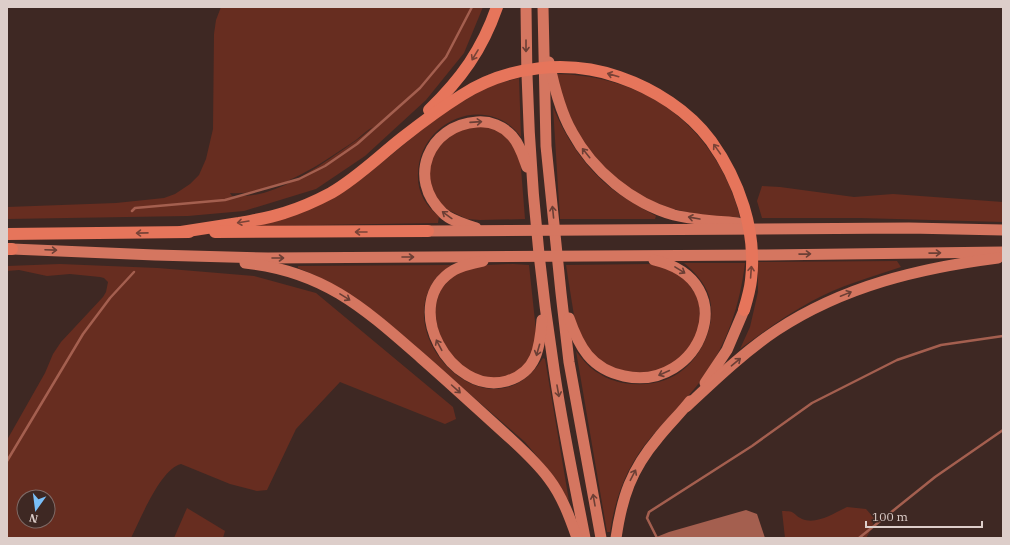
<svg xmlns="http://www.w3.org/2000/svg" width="1010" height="545" viewBox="0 0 1010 545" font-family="'IBM Plex Serif',serif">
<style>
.green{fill:#672d20;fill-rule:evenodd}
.water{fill:#a45f4f}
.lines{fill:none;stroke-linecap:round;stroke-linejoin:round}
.stream{stroke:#a45f4f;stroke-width:2.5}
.trunk{stroke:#d57660;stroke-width:11}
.motorway{stroke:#e6755b;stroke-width:12}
.oneway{stroke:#6b3f35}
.oneway2{stroke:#794337}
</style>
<rect width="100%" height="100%" fill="#3e2823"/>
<g class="green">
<path d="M 221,7 L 483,7 L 464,53 L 426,100 L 365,156 L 316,189 L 244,211 L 188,216 L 7,219 L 7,207 L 116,203 L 164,198 L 175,194 L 190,184 L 199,175 L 206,159 L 213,129 L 214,34 L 216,20 ZM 373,127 C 360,139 345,148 331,158 C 302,177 269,199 232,196 L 230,193 C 275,196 319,165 356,140 C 361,136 367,130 373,127 Z"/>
<path d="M 553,74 C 646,74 716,127 740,217 L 710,217 L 673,209 L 649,200 L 627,187 L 606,170 L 579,138 Z"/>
<path d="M 519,78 L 521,137 C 488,92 419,120 418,174 C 417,191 425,206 439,216 L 438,223 L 256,226 L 363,178 L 440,115 L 489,86 Z"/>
<path d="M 553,107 C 567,141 587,170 616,192 C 629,201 642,208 656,216 L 655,219 L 560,219 Z"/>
<path d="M 483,125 L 502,131 L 520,156 L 525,219 L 480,220 L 467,219 L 448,210 L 432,195 L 429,185 L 430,157 L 454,130 Z"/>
<path d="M 762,186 L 780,187 L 854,197 L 893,194 L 1003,202 L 1003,222 L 860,218 L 762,218 L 757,201 Z"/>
<path d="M 897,261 L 901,267 C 871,277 839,286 812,301 C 786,315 763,332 740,349 L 750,327 L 758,292 L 758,262 Z"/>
<path d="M 684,263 L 745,263 C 740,305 727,344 702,379 C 687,399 668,417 652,436 C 628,463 615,497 610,532 L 607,532 L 576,351 C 583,360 590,369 600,374 C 607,379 615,381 623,383 C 637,385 651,385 665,380 C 696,370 719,328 709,296 C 705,283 694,271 684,263 Z"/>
<path d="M 60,264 L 158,268 L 254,276 L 316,293 L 453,407 L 456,419 L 445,424 L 340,382 L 296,429 L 267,490 L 257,491 L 230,484 L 181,464 C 161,468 140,520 131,538 L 7,538 L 7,440 L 45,373 L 53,354 L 61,342 L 103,297 L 106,292 L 108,282 L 104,278 L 100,277 L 70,274 L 47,276 L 19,270 L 7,271 L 7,266 ZM 24,497 L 48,497 L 48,521 L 24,521 Z"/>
<path d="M 513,264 L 529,265 L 537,340 L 527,364 L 511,376 L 494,379 L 472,373 L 454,360 L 439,335 L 434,309 L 441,289 L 455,274 L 465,270 L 486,265 Z"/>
<path d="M 649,264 L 666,267 L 681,274 L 699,299 L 700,324 L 694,341 L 680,359 L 662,370 L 635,374 L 605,365 L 585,346 L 575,322 L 566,265 Z"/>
<path d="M 451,265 C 444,271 436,276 432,284 C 395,345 494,438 543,358 L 545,359 L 569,501 L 546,467 L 525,442 L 380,316 C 354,296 329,280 298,268 L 298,266 Z"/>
<path d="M 847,507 L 866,509 L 874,518 L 872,528 L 866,538 L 785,538 L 782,511 C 797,511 792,514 802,519 C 817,525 834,513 847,507 Z"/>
<path d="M 187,508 L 225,531 L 223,538 L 174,538 Z"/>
</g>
<path class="water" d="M 746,510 L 757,514 L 765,538 L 654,538 L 669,532 Z"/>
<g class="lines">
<g class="stream">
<path d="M 132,211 L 135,208 L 225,200 L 299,179 L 325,166 L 357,144 L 420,88 L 446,57 L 472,7"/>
<path d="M 7,461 L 83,334 L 110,298 L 134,272"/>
<path d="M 657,538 L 647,518 L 649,512 L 752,446 L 812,403 L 897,360 L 941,345 L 1003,336"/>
<path d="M 859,538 L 935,477 L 1003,430"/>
</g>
<g class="trunk">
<path d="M 526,7 C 526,126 535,245 553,362 C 561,421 574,480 585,538"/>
<path d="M 543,7 L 546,146 L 561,293 L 569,362 L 601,538"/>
<path d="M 549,62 C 554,86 560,111 572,132 C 593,171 632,203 674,215 C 695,220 717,221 738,223"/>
<path d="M 476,228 C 465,224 451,221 443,213 C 406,179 429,125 477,122 C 490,121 503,126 512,136 C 520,145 523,156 527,167"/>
<path d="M 428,231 L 909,228 L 1003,230"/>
<path d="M 12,249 L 155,255 L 268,258 L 766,255 L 1003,252"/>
<path d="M 483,261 C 473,263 463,265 454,270 C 398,303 451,397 507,381 C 537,372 540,347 542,320"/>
<path d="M 245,263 C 324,271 365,309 421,358 C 452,385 482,413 512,440 C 525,452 538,464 549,479 C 562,496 570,518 577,538"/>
<path d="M 569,318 C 579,347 591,369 624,376 C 700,393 746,281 654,260"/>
<path d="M 705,383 L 727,350 L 744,310"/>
<path d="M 686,407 C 715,380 744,352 777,330 C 844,286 920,268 998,258"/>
<path d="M 616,538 C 622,497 631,470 658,438 C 668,425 680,414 690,401"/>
</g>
<g class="motorway">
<path d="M 429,110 C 461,79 482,50 497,7"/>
<path d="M 181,232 C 200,229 219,226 239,223 C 254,220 270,218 284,213 C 300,208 316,201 331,193 C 357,178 378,157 402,138 C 421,123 441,108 462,95 C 507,66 568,59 619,77 C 654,89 689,111 711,141 C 739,180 757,231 751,280 C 750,290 747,300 744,310"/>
<path d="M 215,232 L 428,231"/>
<path d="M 7,234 L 189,232"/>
<path d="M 7,249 L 12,249"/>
</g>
</g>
<defs><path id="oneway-shaft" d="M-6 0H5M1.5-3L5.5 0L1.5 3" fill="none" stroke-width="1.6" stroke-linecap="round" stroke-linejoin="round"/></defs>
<g class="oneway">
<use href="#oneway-shaft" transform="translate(526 46) rotate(90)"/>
<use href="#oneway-shaft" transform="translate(476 122) rotate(-4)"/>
<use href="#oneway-shaft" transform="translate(586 153) rotate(-129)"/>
<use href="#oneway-shaft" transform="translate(553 212) rotate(-96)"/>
<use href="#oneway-shaft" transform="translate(447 215) rotate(-144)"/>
<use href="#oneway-shaft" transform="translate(694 218) rotate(-170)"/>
<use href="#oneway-shaft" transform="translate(51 250) rotate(2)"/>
<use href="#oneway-shaft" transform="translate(935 253) rotate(-1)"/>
<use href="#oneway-shaft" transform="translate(805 254) rotate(-1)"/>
<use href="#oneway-shaft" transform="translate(408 257)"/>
<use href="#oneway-shaft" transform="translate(278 258)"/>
<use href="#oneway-shaft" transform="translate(680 270) rotate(32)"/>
<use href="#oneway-shaft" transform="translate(846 294) rotate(-22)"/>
<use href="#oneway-shaft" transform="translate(345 297) rotate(32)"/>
<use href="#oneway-shaft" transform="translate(439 345) rotate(-118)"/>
<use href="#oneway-shaft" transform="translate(538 350) rotate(106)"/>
<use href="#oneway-shaft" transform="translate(736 362) rotate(-40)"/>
<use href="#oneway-shaft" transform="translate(664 373) rotate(156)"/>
<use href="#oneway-shaft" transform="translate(456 389) rotate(42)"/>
<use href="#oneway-shaft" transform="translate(558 391) rotate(80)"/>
<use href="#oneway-shaft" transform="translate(633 475) rotate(-63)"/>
<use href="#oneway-shaft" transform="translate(594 500) rotate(-100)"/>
</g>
<g class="oneway2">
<use href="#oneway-shaft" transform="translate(475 55) rotate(121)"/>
<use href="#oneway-shaft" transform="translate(613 75) rotate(-164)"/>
<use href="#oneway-shaft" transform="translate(717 149) rotate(-125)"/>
<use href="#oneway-shaft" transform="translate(243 222) rotate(171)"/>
<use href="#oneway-shaft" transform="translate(361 232) rotate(180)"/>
<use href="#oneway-shaft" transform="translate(142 233) rotate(179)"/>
<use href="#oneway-shaft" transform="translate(751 272) rotate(-86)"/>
</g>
<rect width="1010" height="545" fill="none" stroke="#ddceca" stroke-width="16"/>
<g transform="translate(36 509) rotate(194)"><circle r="19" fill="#3e2823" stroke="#7e6a66"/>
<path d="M0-3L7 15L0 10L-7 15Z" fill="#79bff8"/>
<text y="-6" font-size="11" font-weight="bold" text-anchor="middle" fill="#ddceca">N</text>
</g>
<path d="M866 521v6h116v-6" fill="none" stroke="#ddceca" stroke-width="2"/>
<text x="872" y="521" font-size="12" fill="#ddceca" stroke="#3e2823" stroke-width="3" paint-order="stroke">100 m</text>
</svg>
